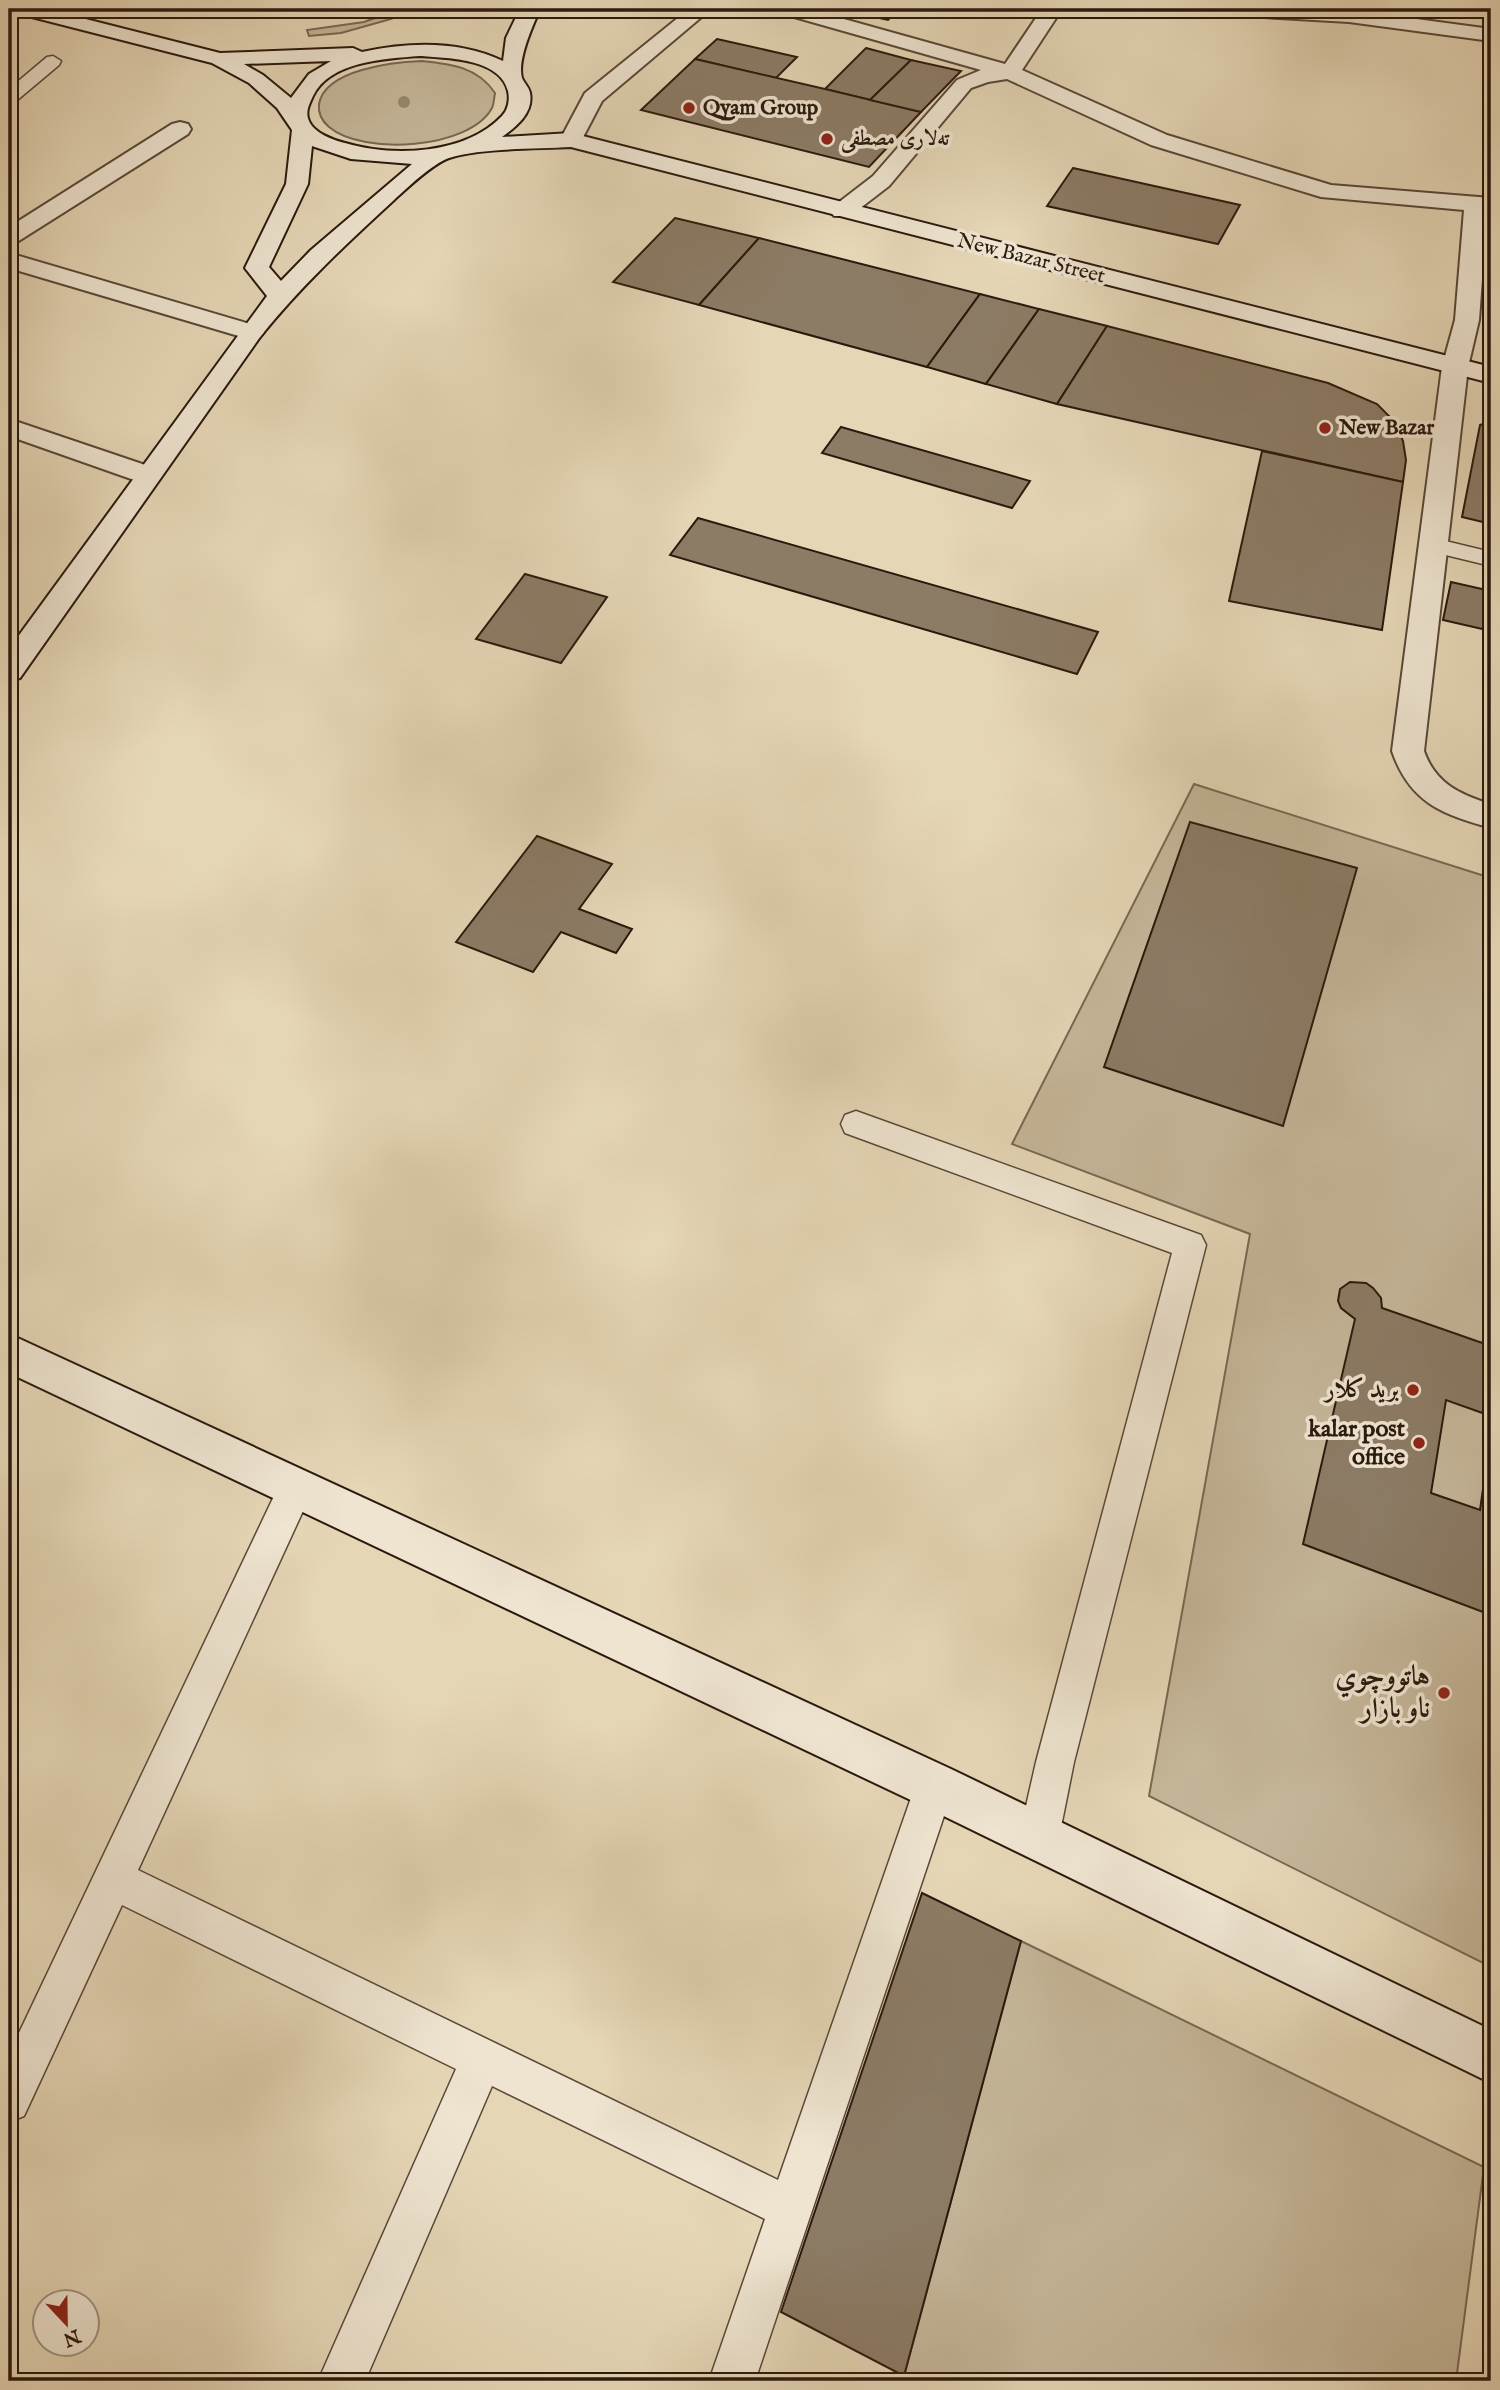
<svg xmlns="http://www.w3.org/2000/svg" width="1500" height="2390" viewBox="0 0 1500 2390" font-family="'IM FELL English',Amiri,serif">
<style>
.green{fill:#c5b699;stroke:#786853;stroke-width:2}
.building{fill:#8c7b65;stroke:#2b190d;stroke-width:2}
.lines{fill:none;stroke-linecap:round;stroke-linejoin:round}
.lane-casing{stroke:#5a4837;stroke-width:3}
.street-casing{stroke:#5a4837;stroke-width:4}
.secondary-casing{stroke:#2b190d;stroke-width:4}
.lane{fill:#eee4d0;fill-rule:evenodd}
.street{fill:#eee4d0;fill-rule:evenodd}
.secondary{fill:#eee4d0;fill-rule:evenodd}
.tree{fill:#988870}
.poi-dot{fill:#8f2418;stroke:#eee4d0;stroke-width:2.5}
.labels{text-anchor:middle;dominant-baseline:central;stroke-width:7;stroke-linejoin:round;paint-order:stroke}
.far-poi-label{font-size:21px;font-weight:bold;fill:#2b190d;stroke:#eee4d0;text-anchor:start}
.far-street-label{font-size:21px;fill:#2b190d;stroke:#eee4d0}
.poi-label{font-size:24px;font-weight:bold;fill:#2b190d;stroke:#eee4d0;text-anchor:end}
.near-poi-label{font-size:28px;font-weight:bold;fill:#2b190d;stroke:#eee4d0;text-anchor:end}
</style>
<rect width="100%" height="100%" fill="#e5d6b6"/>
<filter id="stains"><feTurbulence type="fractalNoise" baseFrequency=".00286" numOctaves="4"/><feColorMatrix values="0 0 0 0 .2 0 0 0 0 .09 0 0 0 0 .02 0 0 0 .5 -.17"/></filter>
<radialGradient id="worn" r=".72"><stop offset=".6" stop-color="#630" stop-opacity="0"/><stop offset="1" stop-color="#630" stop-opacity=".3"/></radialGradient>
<g class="green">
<path d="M 386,14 L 391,19 L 341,33 L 309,36 L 307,30 L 364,22 Z"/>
<path d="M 422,61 C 451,64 478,67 495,93 C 494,98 494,104 492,108 C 470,149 363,156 329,127 C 322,121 318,113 319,104 C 325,69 395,62 422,61 Z"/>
<path d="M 1194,784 L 1491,878 L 1491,1967 L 1149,1796 L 1250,1234 L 1012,1144 Z"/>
<path d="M 1021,1941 L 1484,2167 L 1456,2381 L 916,2381 L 904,2376 Z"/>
</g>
<g class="building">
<path d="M 261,9 L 337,9 L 285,14 Z"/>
<path d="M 839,9 L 899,9 L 888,20 Z"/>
<path d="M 717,39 L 797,57 L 776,78 L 695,59 Z"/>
<path d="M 866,48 L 911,60 L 870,100 L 825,89 Z"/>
<path d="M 695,59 L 825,89 L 921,112 L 869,167 L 641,110 Z"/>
<path d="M 911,60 L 961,71 L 921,112 L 870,100 Z"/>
<path d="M 1073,168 L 1240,205 L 1218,244 L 1047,206 Z"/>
<path d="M 675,218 L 759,238 L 699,305 L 613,282 Z"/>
<path d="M 759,238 L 980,294 L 927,367 L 699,305 Z"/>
<path d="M 980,294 L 1039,309 L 986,384 L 927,367 Z"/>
<path d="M 1039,309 L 1107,326 L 1057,404 L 986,384 Z"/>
<path d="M 1107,326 L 1328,383 L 1377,404 L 1395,422 L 1403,441 L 1406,460 L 1403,482 L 1057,404 Z"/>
<path d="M 1491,421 L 1491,524 L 1462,517 L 1480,425 Z"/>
<path d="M 841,427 L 1030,481 L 1012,508 L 822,453 Z"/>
<path d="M 1262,451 L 1403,482 L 1382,630 L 1229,601 Z"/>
<path d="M 698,518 L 1098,632 L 1077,674 L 670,555 Z"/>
<path d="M 525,574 L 607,597 L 561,663 L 476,639 Z"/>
<path d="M 1451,582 L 1491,591 L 1491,631 L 1443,620 Z"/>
<path d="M 1190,822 L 1357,868 L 1283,1126 L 1104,1067 Z"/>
<path d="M 537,836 L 612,864 L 579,909 L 632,929 L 616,953 L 561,932 L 533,972 L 456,942 Z"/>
<path d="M 1350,1282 L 1366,1283 L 1373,1288 L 1381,1298 L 1382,1308 L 1491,1346 L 1491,1416 L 1446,1400 L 1431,1493 L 1480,1510 L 1491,1433 L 1491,1615 L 1303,1544 L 1355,1319 L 1341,1308 L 1338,1301 L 1340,1289 Z"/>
<path d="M 922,1893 L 1021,1941 L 904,2376 L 781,2312 Z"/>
</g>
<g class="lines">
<defs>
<g id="lane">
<path d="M 53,56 L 61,61 L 59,65 L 15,102 L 9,103 L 9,89 L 47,57 Z"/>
<path d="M 1433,538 L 1491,552 L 1491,566 L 1425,550 L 1421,545 L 1425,540 Z"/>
<path d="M 856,1111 L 1201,1235 L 1206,1245 L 1074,1762 L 1059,1837 L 1053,1851 L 1039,1857 L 1025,1851 L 1019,1837 L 1036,1762 L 1172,1253 L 845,1133 L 841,1124 L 845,1115 Z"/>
<path d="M 296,1470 L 308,1475 L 314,1487 L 138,1870 L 778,2180 L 920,1772 L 934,1766 L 948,1772 L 954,1786 L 755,2381 L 709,2381 L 765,2219 L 492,2086 L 365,2381 L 318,2381 L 456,2069 L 122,1905 L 24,2116 L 9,2122 L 9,2054 L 284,1475 Z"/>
</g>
<g id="street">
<path d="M 689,9 L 711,9 L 602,101 L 579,145 L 563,145 L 560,140 L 585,93 Z"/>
<path d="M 777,9 L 808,9 L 1005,64 L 1042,9 L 1062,9 L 1022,70 L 1167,135 L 1331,185 L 1491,198 L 1491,212 L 1487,212 L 1479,320 L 1468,367 L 1424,751 C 1435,783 1460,795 1491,804 L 1491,828 C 1442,814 1410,803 1392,751 L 1442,367 L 1455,320 L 1464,210 L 1321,197 L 1151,145 L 1007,79 L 988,82 L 971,88 L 889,186 L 850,216 L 834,216 L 830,211 L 834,206 L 873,176 L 957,80 L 981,70 L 780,13 Z"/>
<path d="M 1219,9 L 1349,10 L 1491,29 L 1491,41 L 1349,22 L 1229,15 L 1222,13 Z"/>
<path d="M 180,122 L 188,124 L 191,129 L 188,134 L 17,242 L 9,244 L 9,227 L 172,124 Z"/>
<path d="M 9,253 L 260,327 L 264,332 L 260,337 L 251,340 L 242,337 L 9,268 Z"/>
<path d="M 9,419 L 157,469 L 161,475 L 157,481 L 147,483 L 137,481 L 9,436 Z"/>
</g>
<g id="secondary">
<path d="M 13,9 L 46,9 L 220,53 L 353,48 L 362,52 C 408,42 459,40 503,61 L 506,38 L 520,9 L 540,9 C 533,25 517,60 522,78 C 524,83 529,87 530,93 C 534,113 516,127 502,137 L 571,133 L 1491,367 L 1491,383 L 571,147 C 537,149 480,148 449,158 C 432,164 407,188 394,200 C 346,244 300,287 260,337 L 20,678 L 9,681 L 9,649 L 267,296 L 245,268 L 286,184 L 292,130 L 277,108 L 249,83 L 212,63 L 16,13 ZM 419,56 C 446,58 500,58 508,91 C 510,100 508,110 502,116 C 465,155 392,157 345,143 C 333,140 314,133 309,121 C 305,112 309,105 313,96 C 330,61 385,59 419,56 ZM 331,61 L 309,74 L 291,98 L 263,75 L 244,64 ZM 312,146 L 351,159 L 412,164 L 311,250 L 281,281 L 269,267 L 308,184 Z"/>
<path d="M 9,1334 L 951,1769 L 1491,2030 L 1491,2083 L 917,1803 L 9,1373 Z"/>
</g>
</defs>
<use href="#lane" class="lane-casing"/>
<use href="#street" class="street-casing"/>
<use href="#secondary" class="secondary-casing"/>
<use href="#lane" class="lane"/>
<use href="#street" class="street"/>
<use href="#secondary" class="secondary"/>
</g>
<circle class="tree" cx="404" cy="102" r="6"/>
<g class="poi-dot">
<circle cx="689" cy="108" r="7"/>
<circle cx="827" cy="139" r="7"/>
<circle cx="1325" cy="428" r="7"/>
<circle cx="1413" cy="1390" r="7"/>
<circle cx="1419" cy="1443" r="7"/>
<circle cx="1444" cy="1693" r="7"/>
</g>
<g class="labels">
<g class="far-poi-label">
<text x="703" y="108">Qyam Group</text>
<text x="841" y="139">تەلاری مصطفی</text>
<text x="1339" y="428">New Bazar</text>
</g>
<g class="far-street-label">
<text transform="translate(1031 259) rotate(14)">New Bazar Street</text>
</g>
<g class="poi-label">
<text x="1399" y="1390">بريد كلار</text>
<text x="1405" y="1429">kalar post<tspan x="1405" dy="28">office</tspan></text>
</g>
<g class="near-poi-label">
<text x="1430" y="1677">هاتووچوي<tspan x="1430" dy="32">ناو بازار</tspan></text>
</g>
</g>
<rect width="1500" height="2390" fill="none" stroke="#e5d6b6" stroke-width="35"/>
<rect x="10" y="10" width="1479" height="2369" fill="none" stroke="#2b190d" stroke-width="3.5"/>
<rect x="18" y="18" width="1465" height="2355" fill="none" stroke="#2b190d" stroke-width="2"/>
<g transform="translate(66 2323) rotate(158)"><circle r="33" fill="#eee4d0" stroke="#a09382" stroke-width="2"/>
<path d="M0-5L12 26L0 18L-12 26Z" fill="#8f2418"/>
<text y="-10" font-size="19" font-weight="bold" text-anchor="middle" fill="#2b190d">N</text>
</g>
<rect width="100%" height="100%" filter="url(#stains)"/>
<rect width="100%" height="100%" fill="url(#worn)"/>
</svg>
